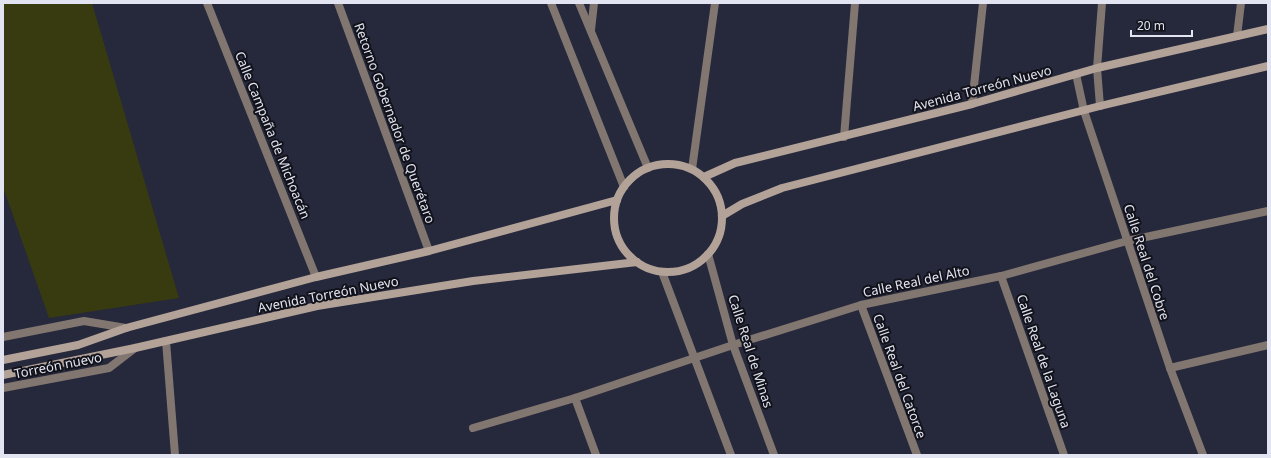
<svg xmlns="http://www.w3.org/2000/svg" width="1271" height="458" viewBox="0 0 1271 458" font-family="'Noto Sans',sans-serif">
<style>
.green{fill:#383b0f}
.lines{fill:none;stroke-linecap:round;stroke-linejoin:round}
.minor{stroke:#817670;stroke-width:8}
.tertiary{stroke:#817670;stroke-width:8}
.secondary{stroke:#b2a298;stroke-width:8}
.labels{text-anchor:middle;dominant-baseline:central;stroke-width:4;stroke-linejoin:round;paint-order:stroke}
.street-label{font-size:13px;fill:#e2e4f1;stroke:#11121a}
</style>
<rect width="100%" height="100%" fill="#26283b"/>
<path class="green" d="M 3,3 L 92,3 L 179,298 L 49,318 L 3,187 Z"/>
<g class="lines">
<g class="minor">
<path d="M 207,3 L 316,277"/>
<path d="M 338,3 L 429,251"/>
<path d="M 591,30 L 594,3"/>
<path d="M 1237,36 L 1241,3"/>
<path d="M 1076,74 L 1084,111 L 1170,368 L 1203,455"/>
<path d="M 972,104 L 983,3"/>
<path d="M 1100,106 L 1097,68 L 1102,3"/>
<path d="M 692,169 L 715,3"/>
<path d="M 708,254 L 733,345 L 774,455"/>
<path d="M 662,272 L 731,455"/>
<path d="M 1001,276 L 1064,455"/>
<path d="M 861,305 L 917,455"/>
<path d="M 166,341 L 175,455"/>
<path d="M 1170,368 L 1268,345"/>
<path d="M 575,398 L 596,455"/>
<path d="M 473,428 L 575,398 L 733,345 L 861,305 L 1001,276 L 1127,241 L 1268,211"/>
</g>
<g class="tertiary">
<path d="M 551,3 L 624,187"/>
<path d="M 579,3 L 648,168"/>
<path d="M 844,137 L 855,3"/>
<path d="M 3,337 L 84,321 L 126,328"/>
<path d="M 3,388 L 109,368 L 135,348"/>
</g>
<g class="secondary">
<circle cx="668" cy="218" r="54"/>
<path d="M 704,177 L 735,163 L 972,104 L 1097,68 L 1268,29"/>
<path d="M 722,216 L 742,204 L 782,188 L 1100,106 L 1268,66"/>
<path d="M 3,360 L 78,345 L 126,328 L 316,277 L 429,251 L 617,200"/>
<path d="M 3,375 L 135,348 L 317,306 L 473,281 L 637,262"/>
</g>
</g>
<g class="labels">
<g class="street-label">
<text transform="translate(982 88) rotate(-15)">Avenida Torreón Nuevo</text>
<text transform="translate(395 123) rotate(70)">Retorno Gobernador de Querétaro</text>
<text transform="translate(273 135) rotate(68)">Calle Campaña de Michoacán</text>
<text transform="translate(1147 262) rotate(72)">Calle Real del Cobre</text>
<text transform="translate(916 281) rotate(-12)">Calle Real del Alto</text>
<text transform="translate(328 294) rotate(-11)">Avenida Torreón Nuevo</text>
<text transform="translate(751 351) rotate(72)">Calle Real de Minas</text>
<text transform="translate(1044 361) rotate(71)">Calle Real de la Laguna</text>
<text transform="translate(58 365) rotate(-11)">Torreón nuevo</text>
<text transform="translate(900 376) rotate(70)">Calle Real del Catorce</text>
</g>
</g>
<rect width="1271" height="458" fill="none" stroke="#e2e4f1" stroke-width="8"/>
<path d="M1131 30v6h61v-6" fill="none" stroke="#e2e4f1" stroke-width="2"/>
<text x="1137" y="30" font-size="12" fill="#e2e4f1" stroke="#11121a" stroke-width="3" paint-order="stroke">20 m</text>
</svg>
